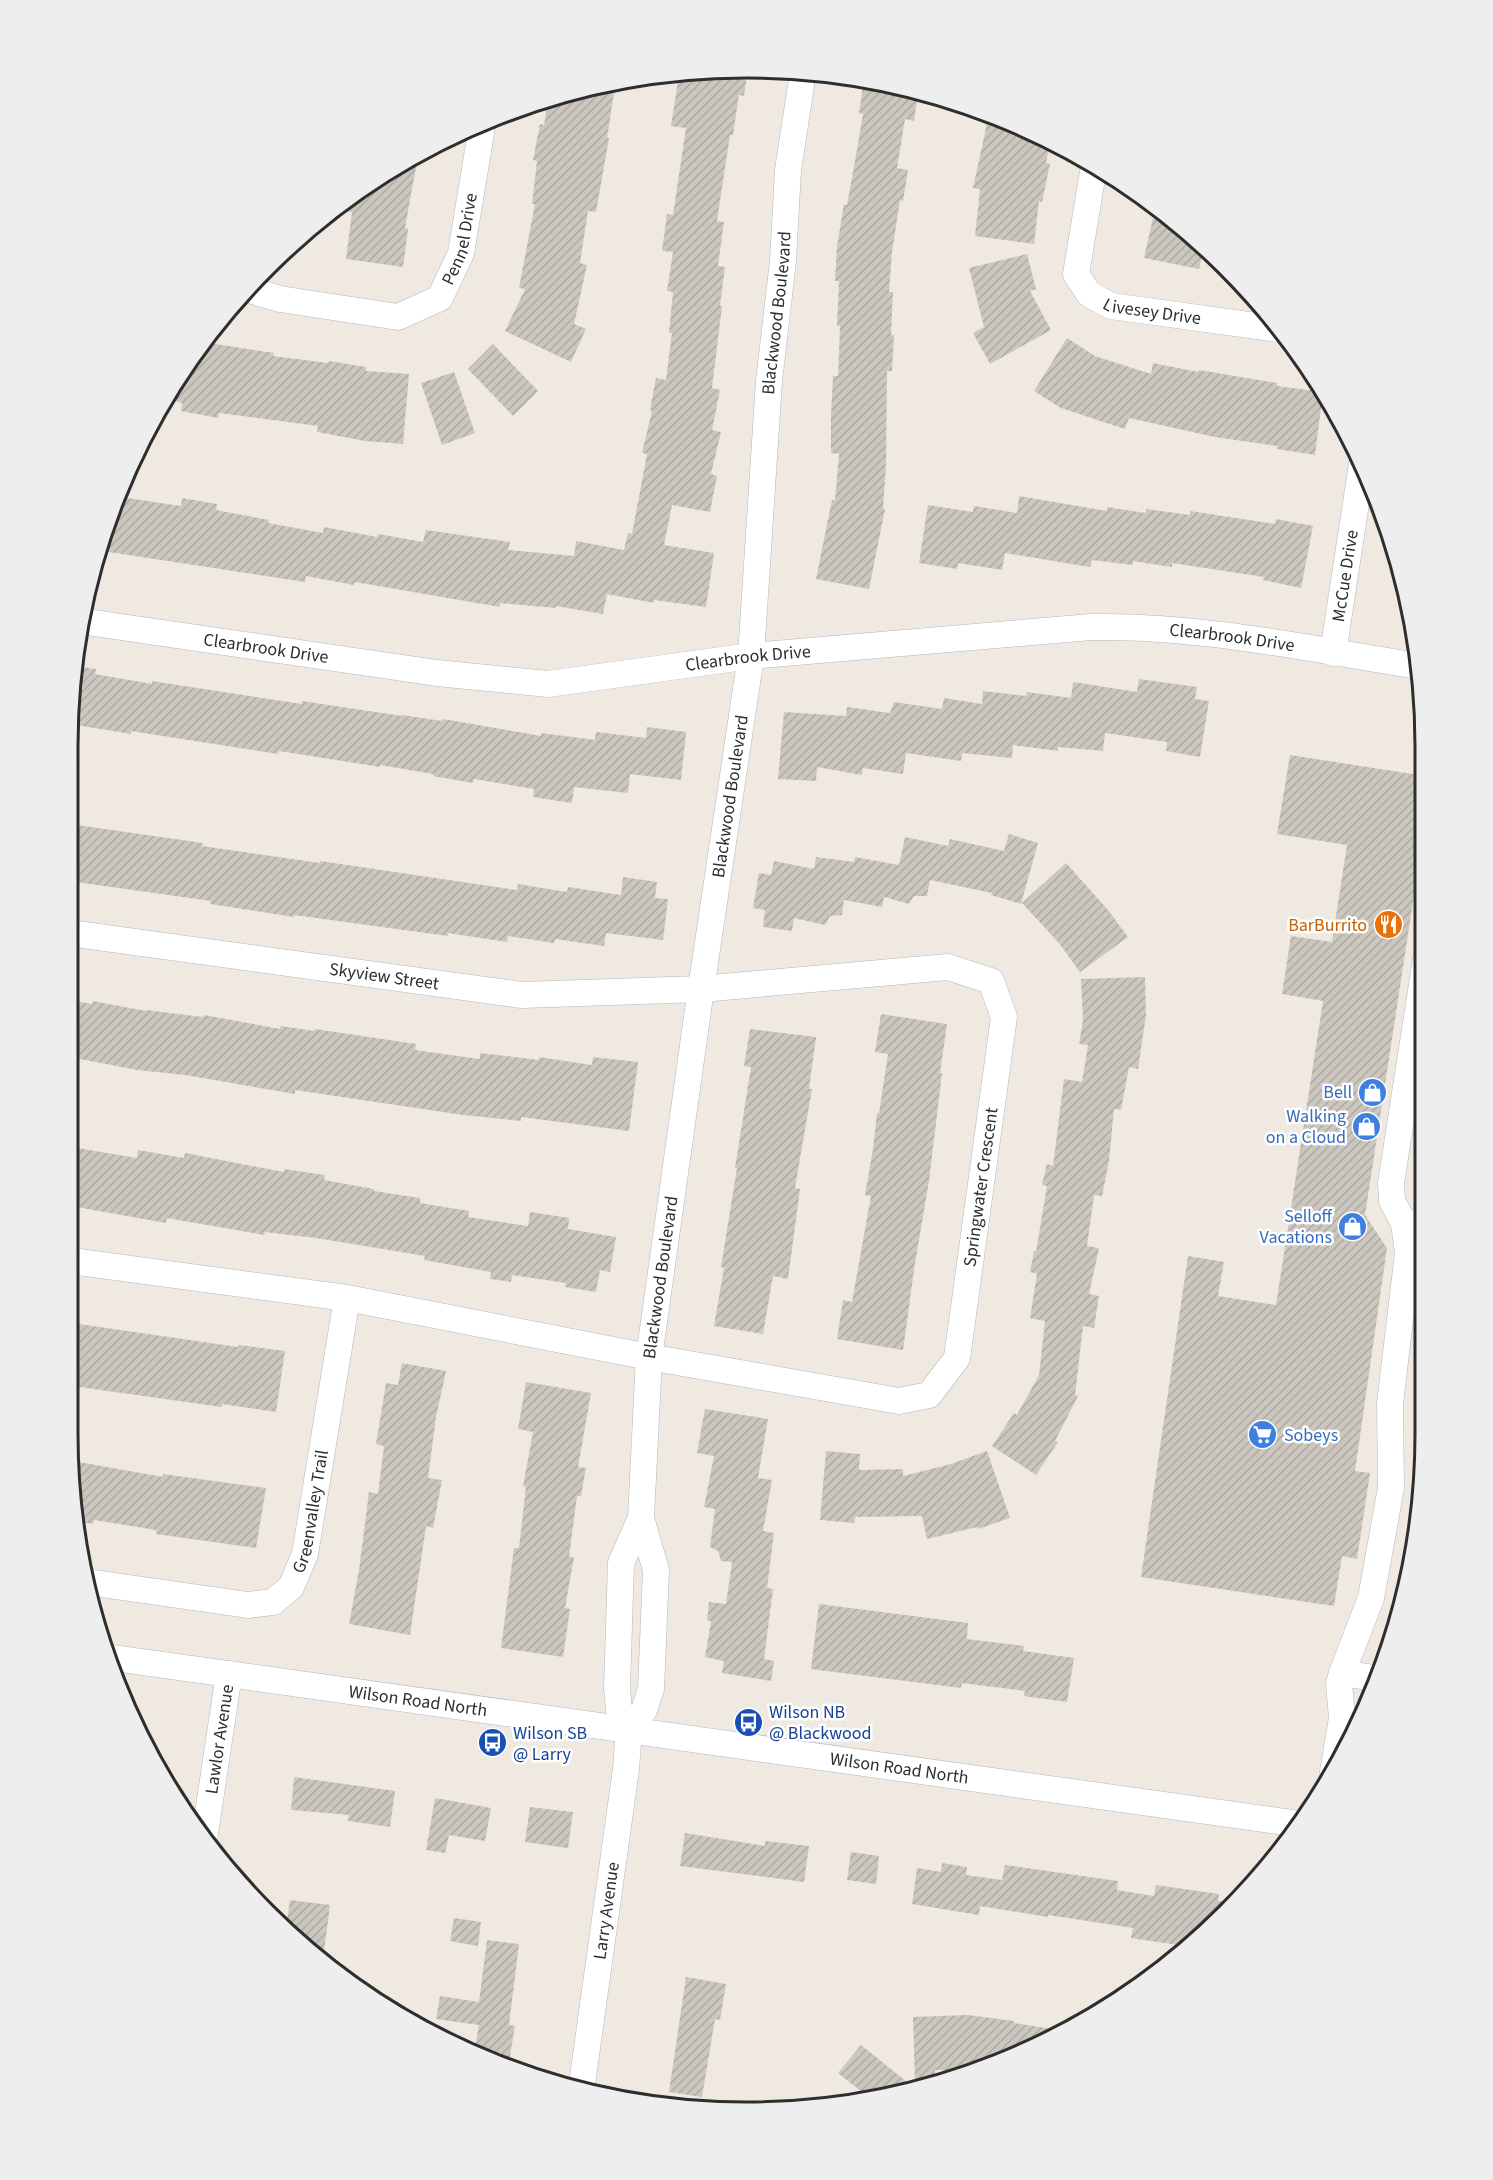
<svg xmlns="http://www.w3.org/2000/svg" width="1493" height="2180" viewBox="0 0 1493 2180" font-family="'Source Sans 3',sans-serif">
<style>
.building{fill:url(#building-hatch)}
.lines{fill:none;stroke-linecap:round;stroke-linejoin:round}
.minor-casing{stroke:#b4b7c1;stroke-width:27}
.minor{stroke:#fff;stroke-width:26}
.labels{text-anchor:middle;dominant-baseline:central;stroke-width:5;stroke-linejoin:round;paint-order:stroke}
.street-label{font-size:18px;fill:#2e2e2e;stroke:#fff}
.food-label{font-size:18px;fill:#c56008;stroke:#fff;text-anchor:end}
.shop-label{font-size:18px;fill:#366cbe;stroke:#fff;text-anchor:end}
.transit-label{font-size:18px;fill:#164399;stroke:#fff;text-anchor:start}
.rim{fill:none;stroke:#2e2e2e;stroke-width:3}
</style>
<defs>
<pattern id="building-hatch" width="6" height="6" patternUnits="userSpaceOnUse" patternTransform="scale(1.5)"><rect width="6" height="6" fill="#cbc7bf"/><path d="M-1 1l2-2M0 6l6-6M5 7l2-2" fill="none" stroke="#afaba4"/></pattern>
</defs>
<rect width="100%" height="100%" fill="#efe9e1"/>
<g class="building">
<path d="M 748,68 L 744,96 L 739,95 L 733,135 L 730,135 L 717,221 L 724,222 L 718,266 L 725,267 L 720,306 L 722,306 L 712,388 L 720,390 L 712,430 L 721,432 L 711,474 L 717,476 L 710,512 L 672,505 L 664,545 L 714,553 L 706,607 L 654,600 L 654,603 L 607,594 L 603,614 L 556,606 L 556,608 L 500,603 L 500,607 L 355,582 L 354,585 L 306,576 L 305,582 L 102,551 L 120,497 L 181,506 L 182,498 L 217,504 L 216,510 L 269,520 L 268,523 L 323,533 L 324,527 L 377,537 L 378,534 L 423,542 L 426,530 L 510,542 L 508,550 L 574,556 L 576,541 L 624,550 L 628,533 L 632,534 L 647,454 L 642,453 L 652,411 L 650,410 L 656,378 L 666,380 L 672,333 L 669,333 L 673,292 L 667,291 L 673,252 L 662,251 L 667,214 L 673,215 L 686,128 L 671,126 L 679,74 Z"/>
<path d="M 864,79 L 879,80 L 918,92 L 914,121 L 905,119 L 897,168 L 908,170 L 903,201 L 900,200 L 892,252 L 889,292 L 893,292 L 891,335 L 894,335 L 892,371 L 887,371 L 886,464 L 883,509 L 885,509 L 869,589 L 816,579 L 832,500 L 835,500 L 839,454 L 831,453 L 831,412 L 833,376 L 838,376 L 840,326 L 837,326 L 839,281 L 835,281 L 837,247 L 844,204 L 847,205 L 855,161 L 863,114 L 859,113 Z"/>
<path d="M 616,80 L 607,138 L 609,138 L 596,212 L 588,211 L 580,263 L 587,265 L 574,324 L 586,329 L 571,362 L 505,331 L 525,289 L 519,288 L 535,204 L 532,204 L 537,161 L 533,160 L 540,124 L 544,125 L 548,101 Z"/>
<path d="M 989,114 L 1006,119 L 1050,143 L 1046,163 L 1050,164 L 1042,202 L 1039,201 L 1034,244 L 975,236 L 980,189 L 973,188 Z"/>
<path d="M 418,156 L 405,228 L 408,229 L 403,267 L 346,259 L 352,212 L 336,209 L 369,182 Z"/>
<path d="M 1153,218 L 1173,222 L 1204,248 L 1199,269 L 1144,258 Z"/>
<path d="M 1027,254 L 1036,289 L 1030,291 L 1051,330 L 990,364 L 973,333 L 984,327 L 969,268 Z"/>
<path d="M 1067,338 L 1095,356 L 1151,374 L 1153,363 L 1198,372 L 1199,370 L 1277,383 L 1277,386 L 1323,392 L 1315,455 L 1277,449 L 1277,446 L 1215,437 L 1129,418 L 1125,429 L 1061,408 L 1034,391 Z"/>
<path d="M 202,342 L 274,353 L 273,356 L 328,363 L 329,361 L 366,367 L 366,371 L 409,374 L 403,444 L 365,441 L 317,432 L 318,426 L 219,413 L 218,418 L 181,411 L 182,403 L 167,399 Z"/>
<path d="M 493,344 L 538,391 L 513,416 L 468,369 Z"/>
<path d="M 454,372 L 475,433 L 442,445 L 421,383 Z"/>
<path d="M 1019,496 L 1107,511 L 1107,507 L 1146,513 L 1146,509 L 1190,515 L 1190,511 L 1275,524 L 1276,519 L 1313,526 L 1301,588 L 1263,580 L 1264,577 L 1172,563 L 1172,567 L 1133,561 L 1133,565 L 1092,560 L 1090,567 L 1005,553 L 1002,570 L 958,563 L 957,569 L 919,563 L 928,505 L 973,512 L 974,506 L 1017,513 Z"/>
<path d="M 75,666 L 96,669 L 95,674 L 152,684 L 152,681 L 302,704 L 302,701 L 402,716 L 402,715 L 442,721 L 443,719 L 541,736 L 541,733 L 595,740 L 596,732 L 646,738 L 647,727 L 686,732 L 681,780 L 630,774 L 628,793 L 574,787 L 572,803 L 533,797 L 534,789 L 474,779 L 473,783 L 433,776 L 433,774 L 380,765 L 380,767 L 279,751 L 278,754 L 131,731 L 131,734 L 70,724 Z"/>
<path d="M 1139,679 L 1197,687 L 1195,699 L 1209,701 L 1200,757 L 1166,751 L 1167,742 L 1105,733 L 1103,751 L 1058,747 L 1058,751 L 1013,745 L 1012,758 L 962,753 L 961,761 L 906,753 L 903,774 L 863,768 L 862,775 L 817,767 L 816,781 L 778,779 L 784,712 L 846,716 L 847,707 L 890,713 L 894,702 L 942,709 L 944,698 L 982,704 L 983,691 L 1026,696 L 1027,692 L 1071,698 L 1073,682 L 1137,692 Z"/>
<path d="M 1290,755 L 1425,776 L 1425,857 L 1420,856 L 1365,1215 L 1387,1248 L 1355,1471 L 1370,1473 L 1357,1559 L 1342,1556 L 1334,1606 L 1141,1577 L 1188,1256 L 1224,1262 L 1218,1296 L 1276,1305 L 1323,1001 L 1282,994 L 1291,936 L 1332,942 L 1347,845 L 1277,834 Z"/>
<path d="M 70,824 L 203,843 L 202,846 L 320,863 L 320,861 L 517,890 L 518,884 L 567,892 L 568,887 L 621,895 L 623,877 L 657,882 L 655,898 L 668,899 L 663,940 L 606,933 L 604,946 L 555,939 L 554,943 L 508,936 L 507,942 L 448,933 L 448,936 L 294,915 L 294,917 L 210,904 L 211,901 L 69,881 Z"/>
<path d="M 1009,834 L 1038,843 L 1021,904 L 991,895 L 992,893 L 930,880 L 927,896 L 914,896 L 909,904 L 884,897 L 882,907 L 844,900 L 842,915 L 830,916 L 825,925 L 794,918 L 792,931 L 763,927 L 765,910 L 753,908 L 759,873 L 771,875 L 774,861 L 814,869 L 816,857 L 854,862 L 855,857 L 899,865 L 905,837 L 948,846 L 950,839 L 1004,851 Z"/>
<path d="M 1066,863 L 1108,910 L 1128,937 L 1080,972 L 1059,943 L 1022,903 Z"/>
<path d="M 1145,977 L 1146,1015 L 1138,1069 L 1129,1067 L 1121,1110 L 1114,1109 L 1109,1161 L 1102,1196 L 1094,1195 L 1087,1246 L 1099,1248 L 1089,1294 L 1099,1296 L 1094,1328 L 1083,1326 L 1075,1395 L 1078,1396 L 1055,1441 L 1058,1442 L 1036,1475 L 992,1446 L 1014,1413 L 1017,1415 L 1039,1375 L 1045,1321 L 1030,1318 L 1037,1274 L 1030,1272 L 1034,1251 L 1036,1252 L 1047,1186 L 1042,1185 L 1047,1164 L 1053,1166 L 1064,1079 L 1082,1082 L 1088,1045 L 1079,1044 L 1083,1021 L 1081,979 Z"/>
<path d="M 69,1000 L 92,1004 L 93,1001 L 146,1011 L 146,1010 L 203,1017 L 204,1015 L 280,1029 L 281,1026 L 314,1031 L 315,1029 L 416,1044 L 415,1050 L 480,1059 L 480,1053 L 539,1060 L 539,1057 L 592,1065 L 593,1057 L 638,1062 L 629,1131 L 521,1117 L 521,1121 L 463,1115 L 295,1090 L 295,1094 L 185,1075 L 137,1070 L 70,1057 Z"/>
<path d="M 881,1014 L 947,1024 L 940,1073 L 942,1073 L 929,1181 L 915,1263 L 903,1350 L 837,1339 L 843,1300 L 852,1302 L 871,1196 L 865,1195 L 873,1149 L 877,1113 L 879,1113 L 888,1054 L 875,1052 Z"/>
<path d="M 750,1029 L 816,1037 L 809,1089 L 812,1089 L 795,1188 L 800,1189 L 788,1279 L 773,1276 L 763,1334 L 714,1326 L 724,1268 L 721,1267 L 737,1168 L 735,1168 L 751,1067 L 744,1066 Z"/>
<path d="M 71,1147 L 137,1158 L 138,1150 L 184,1158 L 185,1153 L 284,1172 L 284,1169 L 325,1175 L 324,1180 L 374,1189 L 374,1191 L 420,1198 L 420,1203 L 469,1211 L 468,1217 L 528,1226 L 530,1212 L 569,1218 L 568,1229 L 616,1237 L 610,1272 L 600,1270 L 596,1292 L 565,1287 L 566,1283 L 512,1275 L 511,1282 L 490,1279 L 491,1272 L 424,1260 L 425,1256 L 316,1238 L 265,1232 L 264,1235 L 167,1218 L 166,1223 L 71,1206 Z"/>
<path d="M 72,1323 L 238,1347 L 239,1345 L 285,1351 L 276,1412 L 222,1404 L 222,1407 L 72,1386 Z"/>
<path d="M 402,1363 L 446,1371 L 436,1417 L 428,1478 L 442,1480 L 433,1528 L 426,1526 L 410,1635 L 349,1624 L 359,1570 L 369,1492 L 378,1494 L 384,1446 L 376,1444 L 386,1383 L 398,1385 Z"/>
<path d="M 526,1382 L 591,1393 L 578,1467 L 586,1468 L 581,1496 L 577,1496 L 569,1557 L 574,1557 L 565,1608 L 570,1609 L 563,1657 L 501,1648 L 514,1548 L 519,1548 L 526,1487 L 523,1486 L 533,1432 L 518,1429 Z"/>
<path d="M 705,1409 L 768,1419 L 758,1478 L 772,1480 L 763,1531 L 774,1533 L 767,1588 L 773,1589 L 764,1659 L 774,1661 L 771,1681 L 722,1673 L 724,1661 L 705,1657 L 711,1621 L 707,1621 L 709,1602 L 726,1604 L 732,1562 L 721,1561 L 718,1551 L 710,1547 L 715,1509 L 704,1507 L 714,1456 L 697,1453 Z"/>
<path d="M 826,1451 L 860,1454 L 859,1470 L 903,1469 L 903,1476 L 951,1464 L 987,1451 L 1010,1518 L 978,1529 L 977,1527 L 927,1539 L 922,1516 L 855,1517 L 854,1523 L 820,1520 Z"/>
<path d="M 73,1461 L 163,1477 L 163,1474 L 266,1488 L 256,1548 L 156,1534 L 156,1530 L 94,1520 L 93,1524 L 73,1521 Z"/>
<path d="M 819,1604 L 968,1623 L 967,1639 L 1024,1646 L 1023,1651 L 1074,1658 L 1067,1702 L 1024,1696 L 1025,1691 L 962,1683 L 961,1688 L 811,1669 Z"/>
<path d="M 294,1777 L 395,1791 L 390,1827 L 348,1821 L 349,1815 L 291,1810 Z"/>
<path d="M 435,1798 L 491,1808 L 485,1841 L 449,1835 L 445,1853 L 426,1850 Z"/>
<path d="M 530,1807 L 573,1812 L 568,1848 L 525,1842 Z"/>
<path d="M 685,1833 L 765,1846 L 765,1841 L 809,1846 L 804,1882 L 680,1866 Z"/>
<path d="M 851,1852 L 879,1856 L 876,1884 L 847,1880 Z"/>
<path d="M 942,1863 L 967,1867 L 966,1875 L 1002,1880 L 1005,1865 L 1118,1881 L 1117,1890 L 1154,1896 L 1156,1885 L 1219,1894 L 1218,1901 L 1235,1903 L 1227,1913 L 1185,1946 L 1131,1938 L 1133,1928 L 1048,1915 L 1048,1917 L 980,1906 L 979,1915 L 912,1904 L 917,1868 L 941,1872 Z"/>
<path d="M 290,1900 L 330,1905 L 324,1951 L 309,1949 L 286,1928 Z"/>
<path d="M 454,1918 L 481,1922 L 478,1946 L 450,1941 Z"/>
<path d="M 487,1940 L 519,1944 L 509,2025 L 515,2026 L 508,2068 L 487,2061 L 474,2053 L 479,2025 L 436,2019 L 440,1996 L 479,2002 Z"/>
<path d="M 686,1977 L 726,1984 L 720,2020 L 715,2019 L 702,2097 L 669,2092 Z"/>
<path d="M 968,2015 L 1014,2021 L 1014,2023 L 1065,2031 L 977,2071 L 935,2070 L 935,2079 L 915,2080 L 913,2017 Z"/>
<path d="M 861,2045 L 907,2082 L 896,2095 L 872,2100 L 838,2073 Z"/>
</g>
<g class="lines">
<defs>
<g id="minor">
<path id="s1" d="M 1094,166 L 1076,274 L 1089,294 L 1111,306 L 1278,329"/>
<path id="s2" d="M 246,289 L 280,299 L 398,317 L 440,298 L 461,253 L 483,121"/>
<path id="s3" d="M 80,621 L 437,673 L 548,684 L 751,656 L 1091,627 C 1200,625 1310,649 1418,666"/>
<path id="s4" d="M 1333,653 L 1362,464"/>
<path id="s5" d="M 69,933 L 522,995 L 701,989 L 948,967 L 991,981 L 1004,1017 L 957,1358 L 929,1395 L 899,1401 L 649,1357 L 347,1298 L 71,1261"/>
<path d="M 1404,1223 L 1392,1201 L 1391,1183 L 1426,959"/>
<path id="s6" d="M 87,1582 L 248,1605 L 273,1602 L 291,1587 L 305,1554 L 347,1298"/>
<path id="s7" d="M 106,1657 L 1300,1824"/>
<path d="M 1342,1673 L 1374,1678"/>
<path id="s8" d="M 629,1730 L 644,1710 L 651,1689 L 656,1570 L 641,1518 L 649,1357 L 701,989 L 751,656 L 769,381 L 783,261 L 788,170 L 803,73"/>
<path d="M 1333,1772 L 1342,1718 L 1339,1684 L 1342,1673 L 1371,1598 L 1391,1488 L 1390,1403 L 1408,1253 L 1404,1223 L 1426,1226"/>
<path id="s9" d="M 204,1840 L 229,1674"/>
<path id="s10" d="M 581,2091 L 626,1769 L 629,1730 L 619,1710 L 617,1688 L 621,1563 L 641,1518"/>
</g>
</defs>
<use href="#minor" class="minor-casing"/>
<use href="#minor" class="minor"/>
</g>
<defs>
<symbol id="restaurant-disc" viewBox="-11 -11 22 22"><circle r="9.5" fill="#e8710a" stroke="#fff"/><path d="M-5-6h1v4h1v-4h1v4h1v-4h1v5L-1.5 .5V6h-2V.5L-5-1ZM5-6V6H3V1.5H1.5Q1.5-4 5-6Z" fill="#fff"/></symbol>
<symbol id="shop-disc" viewBox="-11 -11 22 22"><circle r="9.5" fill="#3f7fe0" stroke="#fff"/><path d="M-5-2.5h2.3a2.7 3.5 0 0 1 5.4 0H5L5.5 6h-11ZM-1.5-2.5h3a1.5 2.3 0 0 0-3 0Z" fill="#fff"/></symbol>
<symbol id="supermarket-disc" viewBox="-11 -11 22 22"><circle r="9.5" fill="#3f7fe0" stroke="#fff"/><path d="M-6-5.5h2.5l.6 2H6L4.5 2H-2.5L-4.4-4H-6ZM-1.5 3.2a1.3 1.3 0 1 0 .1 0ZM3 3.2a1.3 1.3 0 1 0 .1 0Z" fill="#fff"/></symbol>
<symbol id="bus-disc" viewBox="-11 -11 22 22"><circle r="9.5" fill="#1a4fb4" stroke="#fff"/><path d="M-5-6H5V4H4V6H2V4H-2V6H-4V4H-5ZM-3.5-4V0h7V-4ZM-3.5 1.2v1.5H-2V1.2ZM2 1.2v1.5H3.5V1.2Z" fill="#fff"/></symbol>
</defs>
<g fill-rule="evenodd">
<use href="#restaurant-disc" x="1372" y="908" width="33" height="33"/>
<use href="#shop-disc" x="1356" y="1076" width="33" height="33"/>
<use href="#shop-disc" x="1350" y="1110" width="33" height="33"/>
<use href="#shop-disc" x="1336" y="1210" width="33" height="33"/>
<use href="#supermarket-disc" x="1246" y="1418" width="33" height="33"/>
<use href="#bus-disc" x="732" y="1706" width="33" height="33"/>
<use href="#bus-disc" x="476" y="1726" width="33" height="33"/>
</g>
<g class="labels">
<g class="street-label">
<text stroke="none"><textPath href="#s2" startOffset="264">Pennel Drive</textPath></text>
<text stroke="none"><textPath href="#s1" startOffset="200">Livesey Drive</textPath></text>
<text stroke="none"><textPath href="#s8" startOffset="1434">Blackwood Boulevard</textPath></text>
<text stroke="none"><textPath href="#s4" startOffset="78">McCue Drive</textPath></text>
<text stroke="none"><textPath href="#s3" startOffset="1160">Clearbrook Drive</textPath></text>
<text stroke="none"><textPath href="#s3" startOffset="188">Clearbrook Drive</textPath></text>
<text stroke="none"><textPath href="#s3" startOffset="674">Clearbrook Drive</textPath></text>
<text stroke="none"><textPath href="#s8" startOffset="948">Blackwood Boulevard</textPath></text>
<text stroke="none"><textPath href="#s5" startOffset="318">Skyview Street</textPath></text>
<text transform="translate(981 1187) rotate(-82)">Springwater Crescent</text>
<text stroke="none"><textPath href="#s8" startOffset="462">Blackwood Boulevard</textPath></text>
<text stroke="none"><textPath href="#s6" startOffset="290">Greenvalley Trail</textPath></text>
<text stroke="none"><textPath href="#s7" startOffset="315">Wilson Road North</textPath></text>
<text stroke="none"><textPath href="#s9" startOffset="102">Lawlor Avenue</textPath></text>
<text stroke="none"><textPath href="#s7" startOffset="801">Wilson Road North</textPath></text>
<text stroke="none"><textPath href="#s10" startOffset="182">Larry Avenue</textPath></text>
</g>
<g class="food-label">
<text x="1367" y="925">BarBurrito</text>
</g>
<g class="shop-label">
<text x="1352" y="1092">Bell</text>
<text x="1346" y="1116">Walking<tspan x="1346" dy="21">on a Cloud</tspan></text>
<text x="1332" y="1216">Selloff<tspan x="1332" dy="21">Vacations</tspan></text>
<text x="1284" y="1435" text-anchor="start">Sobeys</text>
</g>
<g class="transit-label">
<text x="769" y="1712">Wilson NB<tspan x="769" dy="21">@ Blackwood</tspan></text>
<text x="513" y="1733">Wilson SB<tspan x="513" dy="21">@ Larry</tspan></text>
</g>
</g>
<path d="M0 0H1493V2180H0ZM746 78H747A668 668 0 0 1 1415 746V1434A668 668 0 0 1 747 2102H746A668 668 0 0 1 78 1434V746A668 668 0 0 1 746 78Z" fill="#eee" fill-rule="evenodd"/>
<path class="rim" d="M746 78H747A668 668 0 0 1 1415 746V1434A668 668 0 0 1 747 2102H746A668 668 0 0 1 78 1434V746A668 668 0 0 1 746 78Z"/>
</svg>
